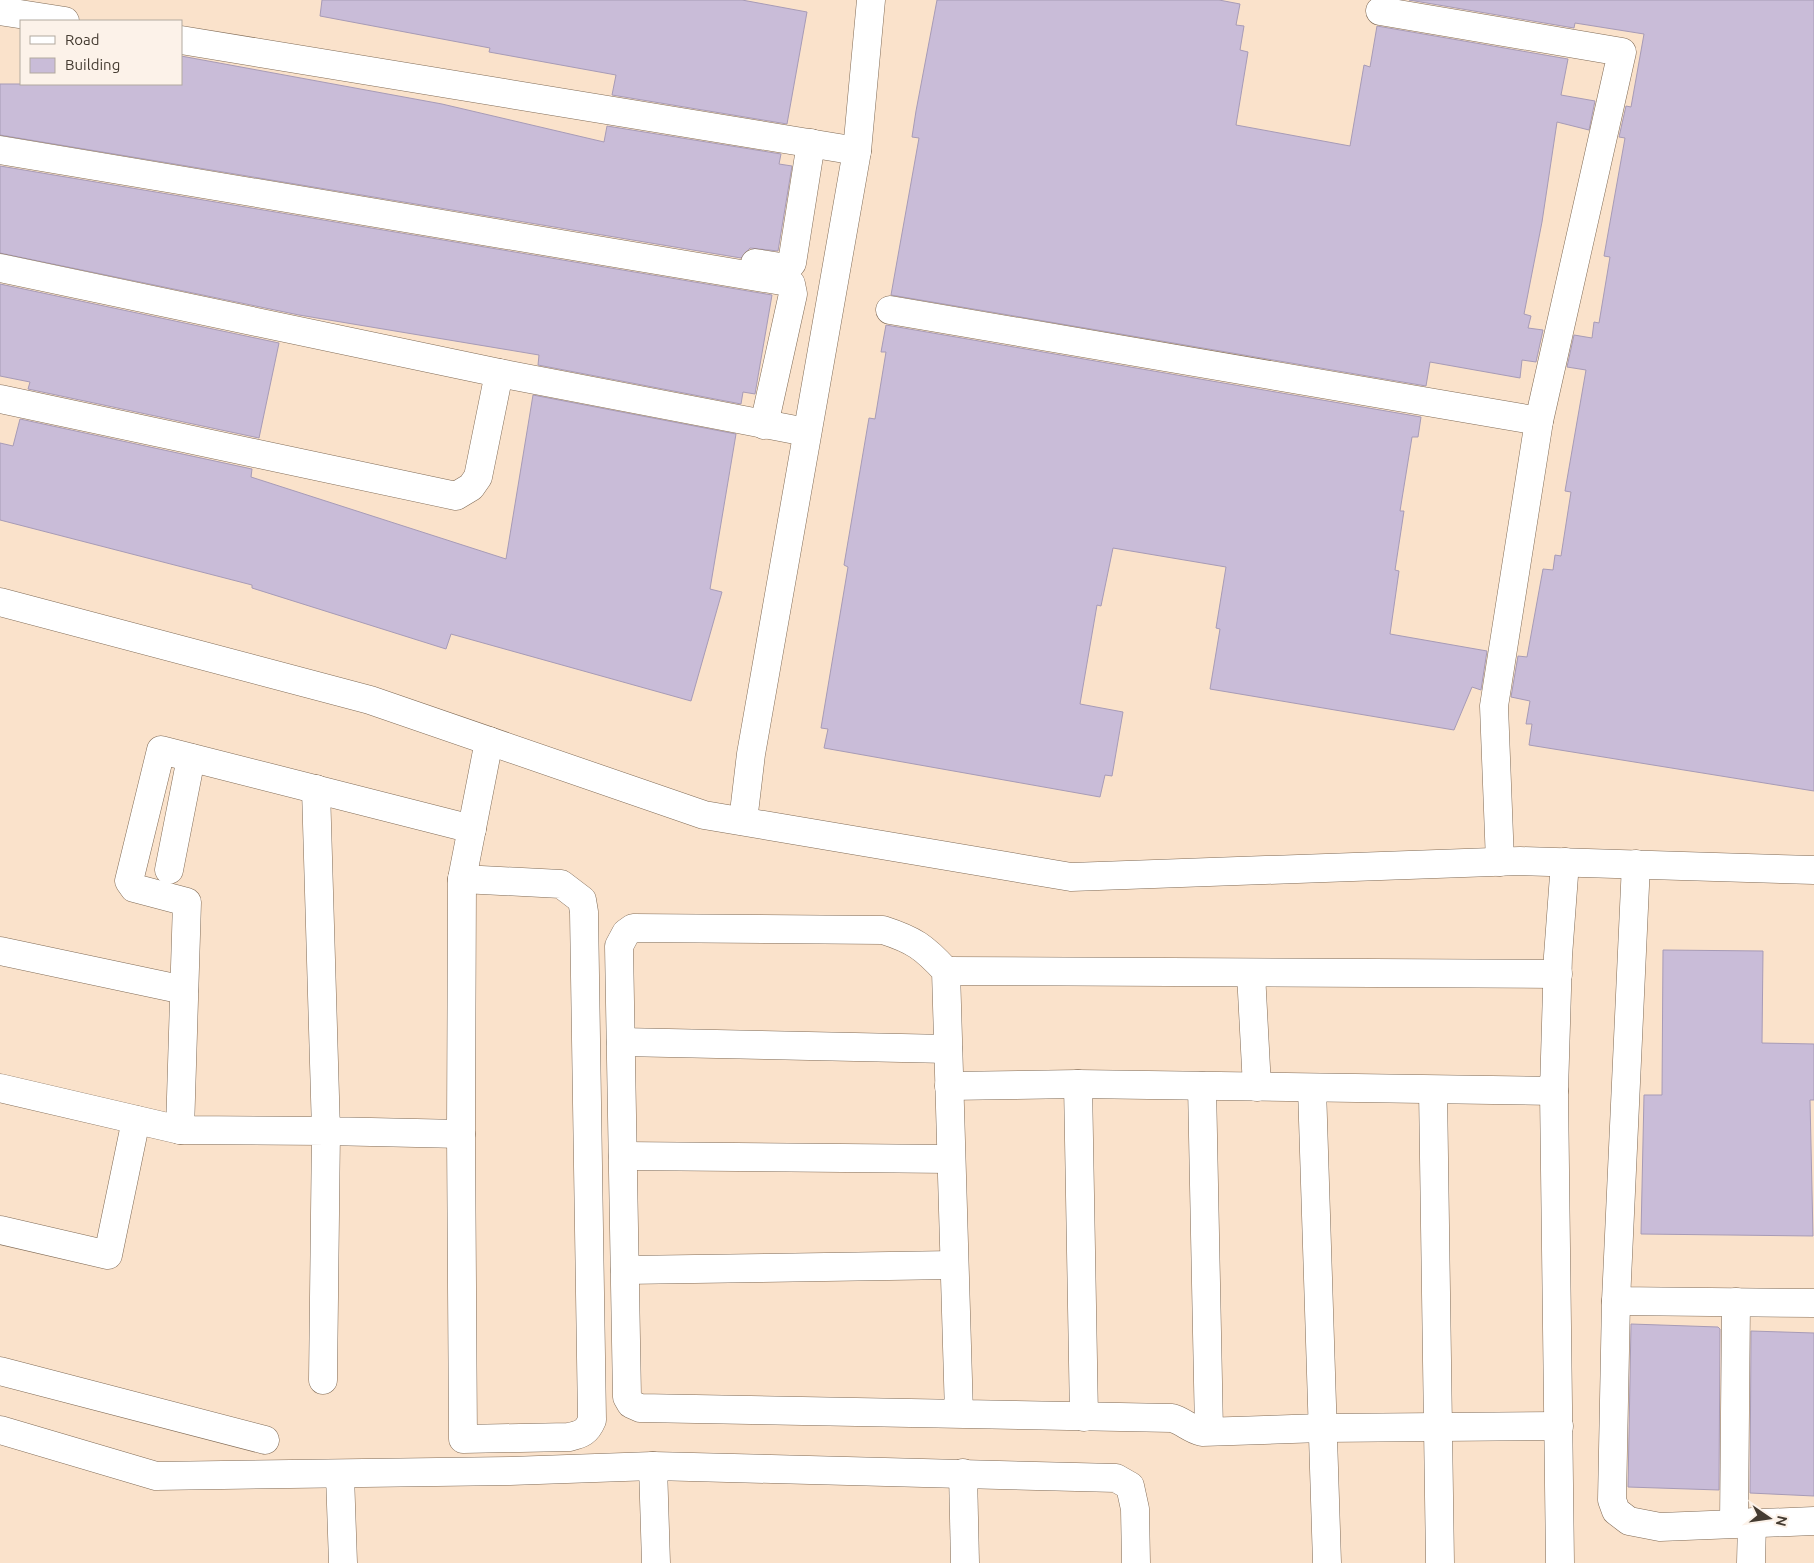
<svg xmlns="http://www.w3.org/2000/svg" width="1814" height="1563" viewBox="0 0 1814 1563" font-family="Ubuntu,sans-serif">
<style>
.building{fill:#c9bcd8;stroke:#a79bb6}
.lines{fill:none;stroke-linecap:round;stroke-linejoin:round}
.street-casing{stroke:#806b56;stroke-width:29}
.secondary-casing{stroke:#806b56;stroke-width:29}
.street{stroke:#fff;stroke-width:28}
.secondary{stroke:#fff;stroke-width:28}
</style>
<rect width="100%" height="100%" fill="#fae2cb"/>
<g class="building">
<path d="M 322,0 L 742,0 L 807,12 L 787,124 L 612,95 L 616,75 L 489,52 L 490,48 L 320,16 Z"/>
<path d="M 937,0 L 1219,0 L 1240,4 L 1236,25 L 1244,26 L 1240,50 L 1248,52 L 1236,125 L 1350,146 L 1364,65 L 1370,67 L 1377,26 L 1568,59 L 1561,95 L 1595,101 L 1589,130 L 1557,122 L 1542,222 L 1524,314 L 1531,316 L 1528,328 L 1543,330 L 1536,362 L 1522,360 L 1520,378 L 1430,362 L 1426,386 L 891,295 L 919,138 L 912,137 L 916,111 Z"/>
<path d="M 1409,0 L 1814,0 L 1814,791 L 1529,745 L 1532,724 L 1526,724 L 1530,701 L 1511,697 L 1518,656 L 1527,657 L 1543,569 L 1553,570 L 1555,555 L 1561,556 L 1571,492 L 1565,491 L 1586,370 L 1567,367 L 1574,335 L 1592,338 L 1594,322 L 1599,323 L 1610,257 L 1604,256 L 1625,138 L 1619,137 L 1626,106 L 1631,107 L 1644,34 L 1575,23 L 1574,28 Z"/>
<path d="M 181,56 L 442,104 L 604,142 L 607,126 L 781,154 L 779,164 L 792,166 L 778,251 L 750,248 L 741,258 L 0,135 L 0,84 L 181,84 Z"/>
<path d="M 0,166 L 772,295 L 755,394 L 743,392 L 741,404 L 538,365 L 539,355 L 299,315 L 0,253 Z"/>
<path d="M 0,284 L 279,343 L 259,438 L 28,389 L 30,382 L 0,376 Z"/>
<path d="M 886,325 L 1421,417 L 1418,437 L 1412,437 L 1400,511 L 1404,511 L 1395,570 L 1399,571 L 1390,634 L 1487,651 L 1481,690 L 1472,687 L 1454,730 L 1210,689 L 1220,629 L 1216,628 L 1226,567 L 1113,548 L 1101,606 L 1097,605 L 1080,704 L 1123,712 L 1112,776 L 1105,775 L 1100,797 L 824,748 L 828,729 L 821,728 L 848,567 L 844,565 L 869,418 L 875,419 L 886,352 L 881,352 Z"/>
<path d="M 533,395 L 736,434 L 710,589 L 722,592 L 691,701 L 451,634 L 446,649 L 252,588 L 252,585 L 0,520 L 0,443 L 13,446 L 20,419 L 252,469 L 251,477 L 506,559 Z"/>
<path d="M 1663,950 L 1763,951 L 1762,1043 L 1814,1044 L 1814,1100 L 1810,1100 L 1813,1236 L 1641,1234 L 1644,1095 L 1662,1095 Z"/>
<path d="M 1631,1324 L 1718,1327 L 1720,1329 L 1719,1490 L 1628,1487 Z"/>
<path d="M 1751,1331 L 1814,1333 L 1814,1496 L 1750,1493 Z"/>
</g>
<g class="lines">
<defs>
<g id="street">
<path d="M 0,11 L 65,21"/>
<path d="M 1380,11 L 1622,52 L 1539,421 L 1494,706 L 1500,862"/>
<path d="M 181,40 L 857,151"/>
<path d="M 0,150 L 782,281 L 791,284 L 793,294 L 764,425"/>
<path d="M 755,263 L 787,268 L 792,263 L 811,143"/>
<path d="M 0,268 L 499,373 L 806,432"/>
<path d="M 890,310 L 1539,421"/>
<path d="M 0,399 L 456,496 L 471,487 L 478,477 L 499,373"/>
<path d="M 316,789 L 326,1131 L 461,1134 L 462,879 L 489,741"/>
<path d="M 743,821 L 751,754 L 857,151 L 871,0"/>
<path d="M 1636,864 L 1616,1301 L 1814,1303"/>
<path d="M 169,870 L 191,758"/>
<path d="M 0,951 L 184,990"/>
<path d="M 946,971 L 1558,974"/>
<path d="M 1251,973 L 1257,1087"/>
<path d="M 621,1042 L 948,1049"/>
<path d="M 1078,1084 L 1084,1417"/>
<path d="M 949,1086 L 1078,1084 L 1554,1091 L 1558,956 L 1565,862"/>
<path d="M 1202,1086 L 1209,1431"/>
<path d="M 0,1088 L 180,1130"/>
<path d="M 1312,1088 L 1327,1563"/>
<path d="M 1433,1090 L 1440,1563"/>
<path d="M 1554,1091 L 1560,1563"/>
<path d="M 461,1134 L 463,1439 L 569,1437 C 582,1434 587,1432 592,1420 L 584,912 L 582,900 L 561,884 L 462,879"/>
<path d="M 623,1156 L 951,1159"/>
<path d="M 0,1230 L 108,1255 L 136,1120"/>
<path d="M 625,1270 L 953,1265"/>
<path d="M 1616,1301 L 1612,1500 L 1616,1511 L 1629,1521 L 1660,1527 L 1814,1521"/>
<path d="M 0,1371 L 265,1440"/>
<path d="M 323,1380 L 326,1131 L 180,1130 L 187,902 L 134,888 L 129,881 L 161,750 L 472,829"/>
<path d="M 959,1414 L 946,971 C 924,947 914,940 883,930 L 633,928 L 626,933 L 619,946 L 627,1397 L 631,1404 L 640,1408 L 1172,1418 C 1183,1421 1190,1429 1202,1432 L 1322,1428 L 1559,1426"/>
<path d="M 0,1430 L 156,1476 L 510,1471 L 653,1466 L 1116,1478 L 1130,1486 L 1135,1509 L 1136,1563"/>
<path d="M 653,1466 L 656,1563"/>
<path d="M 963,1473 L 965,1563"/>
<path d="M 340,1475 L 343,1563"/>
<path d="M 1734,1523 L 1736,1302"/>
<path d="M 1751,1563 L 1752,1522"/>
</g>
<path id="secondary" d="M 0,602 L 370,700 L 704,815 L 1071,877 L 1520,861 L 1814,870"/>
</defs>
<use href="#street" class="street-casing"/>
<use href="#secondary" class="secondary-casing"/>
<use href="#street" class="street"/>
<use href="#secondary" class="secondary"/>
</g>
<rect x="20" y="20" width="162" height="65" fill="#fcf2e9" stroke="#b2a99f"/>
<rect x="30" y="36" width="25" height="8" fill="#ffffff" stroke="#b2a99f"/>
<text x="65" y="45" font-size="15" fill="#443b31">Road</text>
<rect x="30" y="58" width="25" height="15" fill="#c9bcd8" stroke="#b2a99f"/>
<text x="65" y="70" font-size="15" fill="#443b31">Building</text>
<g transform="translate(1769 1518) rotate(103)" stroke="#fcf2e9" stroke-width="4" paint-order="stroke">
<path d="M0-4L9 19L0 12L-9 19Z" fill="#443b31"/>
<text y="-8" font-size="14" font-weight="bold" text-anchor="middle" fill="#443b31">N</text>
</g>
</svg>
